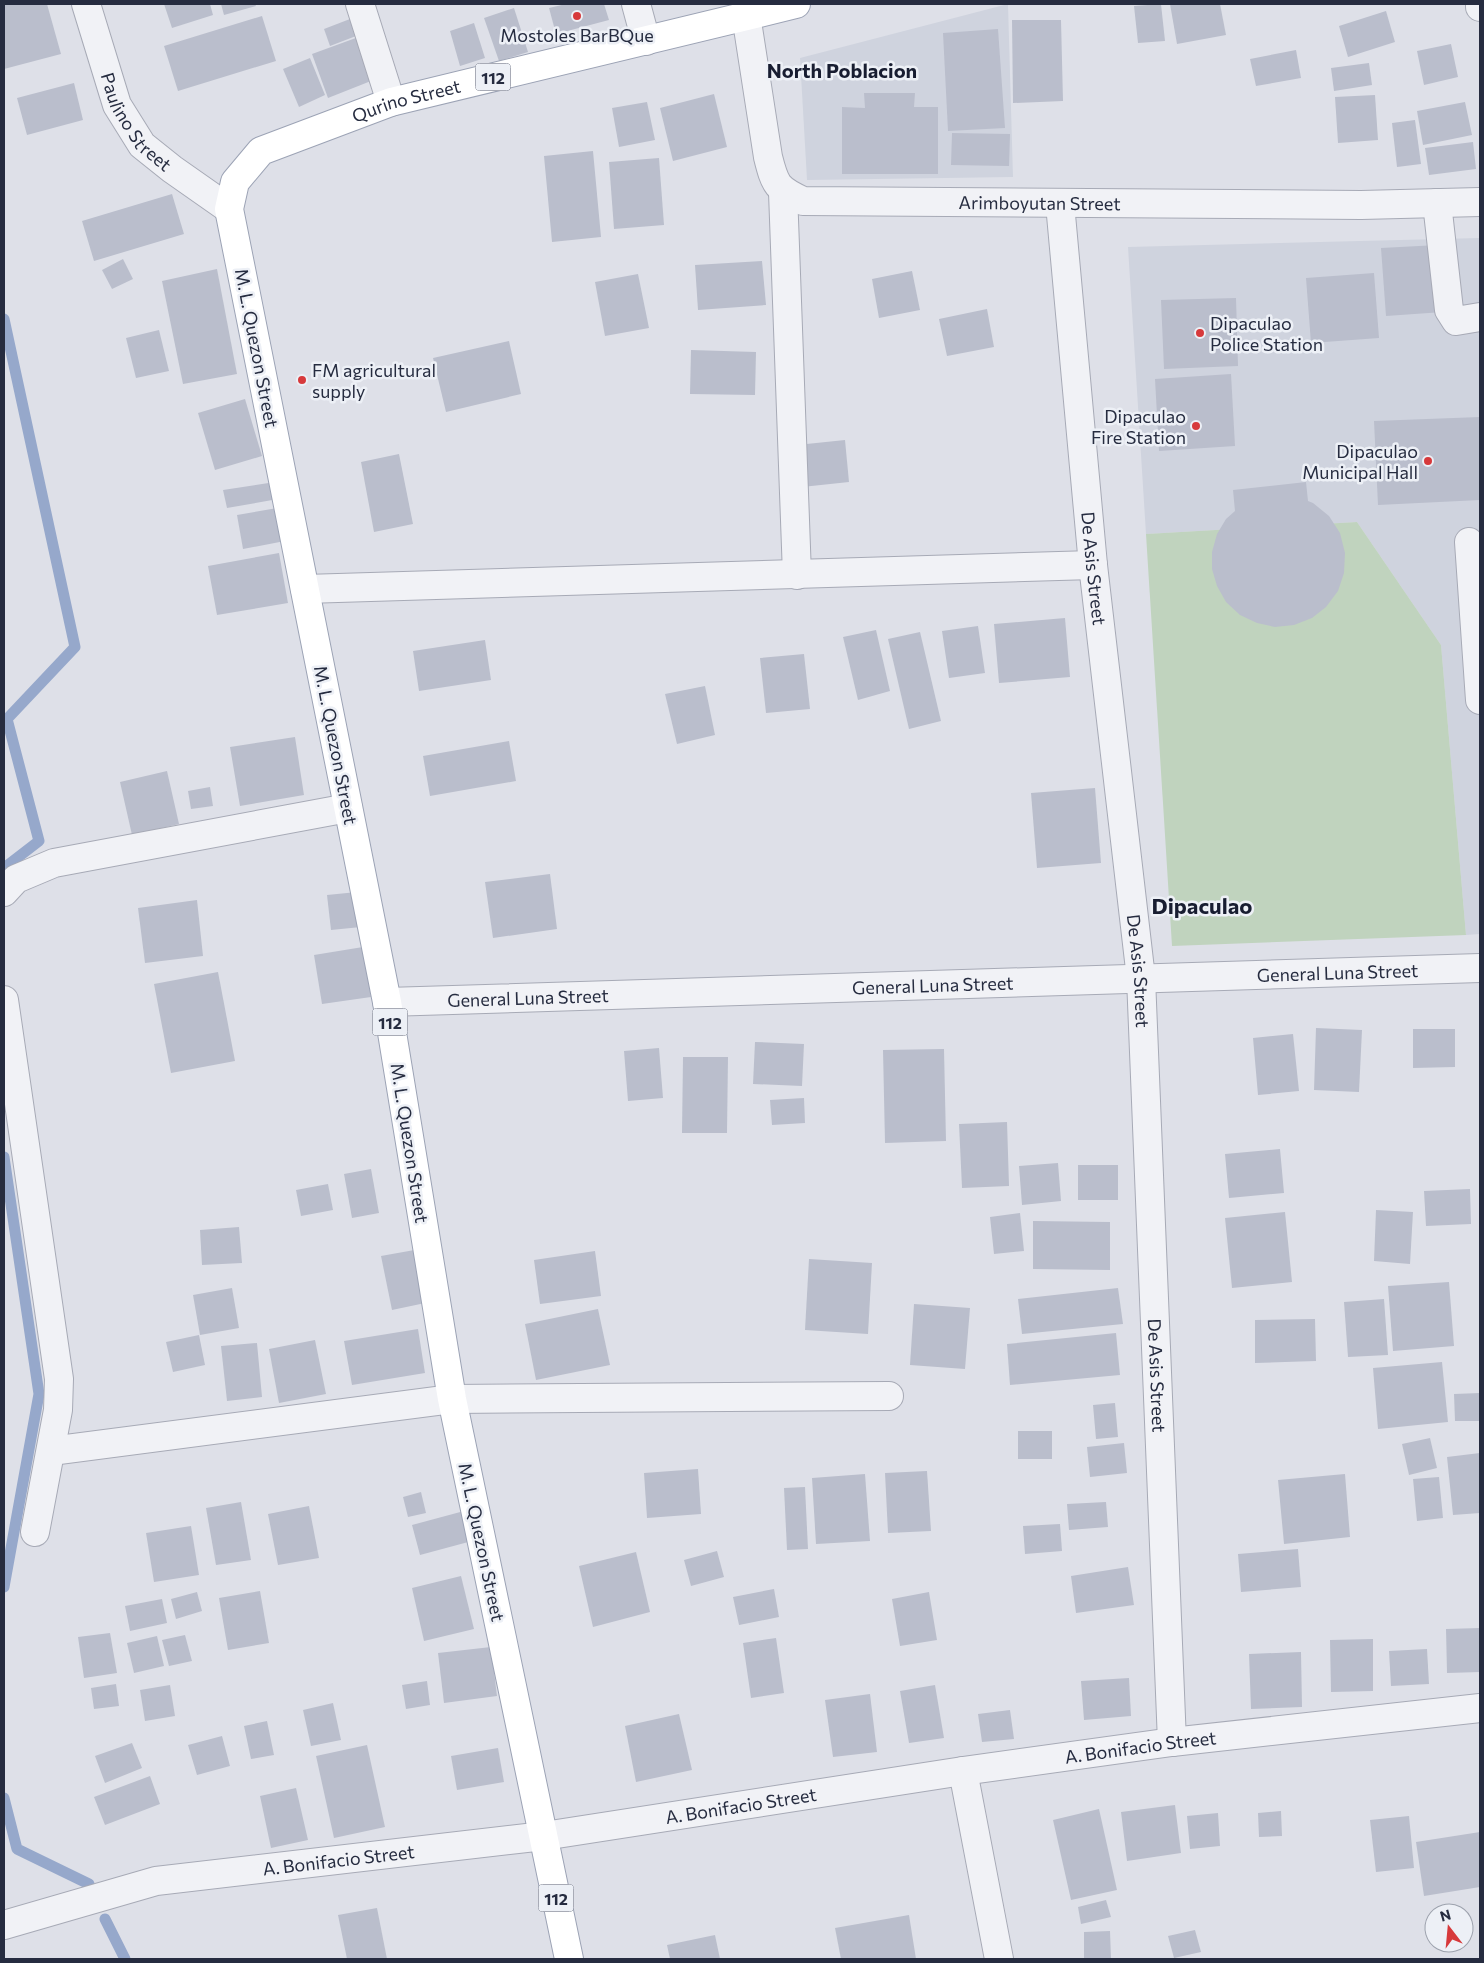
<svg xmlns="http://www.w3.org/2000/svg" width="1484" height="1963" viewBox="0 0 1484 1963" font-family="Commissioner,sans-serif">
<style>
.built{fill:#cfd3de}
.green{fill:#c0d3be}
.lines{fill:none;stroke-linecap:round;stroke-linejoin:round}
.stream{stroke:#96a8cb;stroke-width:11}
.building{fill:#babecc}
.minor-casing{stroke:#a7aab6;stroke-width:30}
.major-casing{stroke:#9ca3b5;stroke-width:30}
.minor{stroke:#f1f2f6;stroke-width:28}
.major{stroke:#fff;stroke-width:28}
.poi-dot{fill:#d7393b;stroke:#edf0f6;stroke-width:2}
.labels{text-anchor:middle;dominant-baseline:central;stroke-width:5;stroke-linejoin:round;paint-order:stroke}
.shield{fill:#edf0f6;stroke:#626777;stroke-width:1}
.shield-label{font-size:16px;font-weight:bold;fill:#262c40}
.poi-label{font-size:18px;fill:#262c40;stroke:#edf0f6;text-anchor:start}
.street-label{font-size:18px;fill:#262c40;stroke:#edf0f6}
.quarter-label{font-size:20px;font-weight:bold;fill:#181d31;stroke:#edf0f6}
.district-label{font-size:22px;font-weight:bold;fill:#181d31;stroke:#edf0f6}
</style>
<rect width="100%" height="100%" fill="#dee0e8"/>
<g class="built">
<path d="M 1008,4 L 1013,177 L 807,180 L 800,58 Z"/>
<path d="M 1480,238 L 1480,934 L 1466,935 L 1441,645 L 1357,522 L 1146,534 L 1128,247 Z"/>
</g>
<path class="green" d="M 1357,522 L 1441,645 L 1466,935 L 1172,946 L 1146,534 Z"/>
<g class="lines">
<g class="stream">
<path d="M 4,319 L 75,647 L 7,719 L 39,841 L 4,868"/>
<path d="M 4,1157 L 39,1394 L 4,1587"/>
<path d="M 4,1798 L 17,1849 L 89,1884"/>
<path d="M 105,1919 L 125,1959"/>
</g>
</g>
<g class="building">
<path d="M 4,4 L 47,4 L 61,54 L 4,69 Z"/>
<path d="M 164,4 L 210,4 L 213,15 L 172,28 Z"/>
<path d="M 221,4 L 255,4 L 256,6 L 224,15 Z"/>
<path d="M 566,4 L 604,4 L 609,20 L 556,34 L 549,8 Z"/>
<path d="M 1161,4 L 1165,41 L 1138,43 L 1134,6 Z"/>
<path d="M 1170,4 L 1220,4 L 1226,35 L 1177,44 Z"/>
<path d="M 514,8 L 528,52 L 499,61 L 484,18 Z"/>
<path d="M 1386,11 L 1395,42 L 1348,57 L 1339,26 Z"/>
<path d="M 262,16 L 276,61 L 178,91 L 164,46 Z"/>
<path d="M 350,19 L 356,36 L 330,46 L 324,29 Z"/>
<path d="M 1012,20 L 1061,20 L 1063,101 L 1013,103 Z"/>
<path d="M 474,23 L 485,58 L 460,66 L 450,31 Z"/>
<path d="M 998,29 L 1005,128 L 948,131 L 943,33 Z"/>
<path d="M 364,35 L 381,77 L 328,98 L 312,54 Z"/>
<path d="M 1451,44 L 1458,77 L 1424,85 L 1417,51 Z"/>
<path d="M 1296,50 L 1301,78 L 1256,86 L 1250,59 Z"/>
<path d="M 310,58 L 325,95 L 299,107 L 283,69 Z"/>
<path d="M 1369,63 L 1372,85 L 1334,91 L 1331,68 Z"/>
<path d="M 74,83 L 83,120 L 27,135 L 17,98 Z"/>
<path d="M 864,93 L 915,93 L 914,107 L 938,107 L 938,174 L 842,174 L 842,107 L 865,108 Z"/>
<path d="M 714,94 L 727,147 L 673,161 L 660,108 Z"/>
<path d="M 1375,95 L 1378,140 L 1338,143 L 1335,97 Z"/>
<path d="M 647,102 L 655,140 L 619,147 L 612,108 Z"/>
<path d="M 1465,102 L 1472,135 L 1423,145 L 1417,111 Z"/>
<path d="M 1415,120 L 1421,164 L 1397,167 L 1392,123 Z"/>
<path d="M 952,133 L 1010,134 L 1009,166 L 951,165 Z"/>
<path d="M 1473,142 L 1476,169 L 1429,175 L 1425,148 Z"/>
<path d="M 593,151 L 601,237 L 552,242 L 544,156 Z"/>
<path d="M 659,158 L 664,225 L 614,229 L 609,162 Z"/>
<path d="M 172,194 L 184,234 L 94,261 L 82,221 Z"/>
<path d="M 1438,245 L 1443,312 L 1386,316 L 1381,248 Z"/>
<path d="M 123,259 L 133,279 L 112,289 L 102,270 Z"/>
<path d="M 762,261 L 766,305 L 698,310 L 695,265 Z"/>
<path d="M 217,269 L 237,374 L 183,384 L 162,281 Z"/>
<path d="M 912,271 L 920,310 L 879,318 L 872,279 Z"/>
<path d="M 1374,273 L 1379,338 L 1311,343 L 1306,278 Z"/>
<path d="M 638,274 L 649,328 L 605,336 L 595,282 Z"/>
<path d="M 1236,298 L 1238,366 L 1164,369 L 1161,300 Z"/>
<path d="M 987,309 L 994,347 L 947,356 L 939,319 Z"/>
<path d="M 159,330 L 169,371 L 136,378 L 126,338 Z"/>
<path d="M 509,341 L 521,394 L 446,412 L 433,358 Z"/>
<path d="M 691,350 L 756,352 L 755,395 L 690,394 Z"/>
<path d="M 1231,374 L 1235,446 L 1159,451 L 1155,379 Z"/>
<path d="M 245,399 L 262,456 L 215,470 L 198,413 Z"/>
<path d="M 1480,417 L 1480,500 L 1378,505 L 1374,421 Z"/>
<path d="M 845,440 L 849,482 L 802,487 L 797,445 Z"/>
<path d="M 399,454 L 413,524 L 374,532 L 361,462 Z"/>
<path d="M 275,482 L 278,499 L 227,508 L 223,490 Z"/>
<path d="M 1306,482 L 1308,501 L 1313,503 L 1329,516 L 1340,533 L 1345,553 L 1344,573 L 1338,591 L 1326,607 L 1312,618 L 1294,625 L 1275,627 L 1257,623 L 1240,615 L 1226,602 L 1217,586 L 1212,569 L 1212,552 L 1217,534 L 1226,519 L 1235,511 L 1233,490 Z"/>
<path d="M 283,507 L 290,540 L 243,549 L 237,515 Z"/>
<path d="M 279,553 L 288,603 L 217,615 L 208,566 Z"/>
<path d="M 1065,618 L 1070,677 L 999,683 L 994,624 Z"/>
<path d="M 978,626 L 985,673 L 949,678 L 942,631 Z"/>
<path d="M 876,630 L 890,691 L 858,700 L 843,637 Z"/>
<path d="M 920,632 L 941,721 L 909,729 L 888,639 Z"/>
<path d="M 485,640 L 491,680 L 419,691 L 413,651 Z"/>
<path d="M 804,654 L 810,709 L 766,713 L 760,658 Z"/>
<path d="M 705,686 L 715,735 L 677,744 L 665,694 Z"/>
<path d="M 295,737 L 304,795 L 240,806 L 230,747 Z"/>
<path d="M 509,741 L 516,781 L 430,796 L 423,756 Z"/>
<path d="M 167,771 L 179,824 L 132,835 L 120,782 Z"/>
<path d="M 210,787 L 213,806 L 191,809 L 188,791 Z"/>
<path d="M 1095,788 L 1101,863 L 1037,868 L 1031,793 Z"/>
<path d="M 550,874 L 557,929 L 493,938 L 485,882 Z"/>
<path d="M 357,892 L 361,927 L 331,930 L 327,895 Z"/>
<path d="M 197,900 L 203,956 L 145,963 L 138,908 Z"/>
<path d="M 363,947 L 371,997 L 322,1004 L 314,955 Z"/>
<path d="M 218,972 L 235,1061 L 171,1073 L 154,984 Z"/>
<path d="M 1316,1028 L 1362,1030 L 1359,1092 L 1314,1090 Z"/>
<path d="M 1413,1029 L 1455,1029 L 1455,1067 L 1413,1068 Z"/>
<path d="M 1293,1034 L 1299,1091 L 1258,1095 L 1253,1038 Z"/>
<path d="M 755,1042 L 804,1044 L 802,1086 L 753,1084 Z"/>
<path d="M 659,1048 L 663,1098 L 628,1101 L 624,1051 Z"/>
<path d="M 944,1049 L 946,1141 L 885,1143 L 883,1050 Z"/>
<path d="M 683,1057 L 728,1057 L 727,1133 L 682,1133 Z"/>
<path d="M 804,1098 L 805,1123 L 772,1125 L 770,1100 Z"/>
<path d="M 1007,1122 L 1009,1186 L 962,1188 L 959,1124 Z"/>
<path d="M 1280,1149 L 1284,1193 L 1229,1198 L 1225,1154 Z"/>
<path d="M 1058,1163 L 1061,1201 L 1022,1205 L 1019,1166 Z"/>
<rect x="1078" y="1165" width="40" height="35"/>
<path d="M 371,1169 L 379,1213 L 352,1218 L 344,1174 Z"/>
<path d="M 328,1184 L 333,1210 L 301,1216 L 296,1190 Z"/>
<path d="M 1470,1189 L 1471,1224 L 1426,1226 L 1424,1191 Z"/>
<path d="M 1376,1210 L 1413,1212 L 1410,1264 L 1374,1261 Z"/>
<path d="M 1285,1212 L 1292,1282 L 1232,1288 L 1225,1218 Z"/>
<path d="M 1020,1213 L 1024,1251 L 994,1254 L 990,1217 Z"/>
<path d="M 1033,1221 L 1110,1222 L 1110,1270 L 1033,1269 Z"/>
<path d="M 239,1227 L 242,1263 L 202,1265 L 200,1230 Z"/>
<path d="M 420,1249 L 430,1302 L 392,1310 L 381,1256 Z"/>
<path d="M 595,1251 L 601,1296 L 540,1304 L 534,1260 Z"/>
<path d="M 809,1259 L 872,1263 L 868,1334 L 805,1330 Z"/>
<path d="M 1449,1282 L 1454,1346 L 1393,1351 L 1388,1286 Z"/>
<path d="M 232,1288 L 239,1328 L 200,1335 L 193,1295 Z"/>
<path d="M 1118,1288 L 1123,1324 L 1022,1334 L 1018,1299 Z"/>
<path d="M 1384,1299 L 1388,1355 L 1348,1357 L 1344,1302 Z"/>
<path d="M 914,1304 L 970,1308 L 965,1369 L 910,1365 Z"/>
<path d="M 598,1309 L 610,1365 L 536,1380 L 525,1324 Z"/>
<path d="M 1315,1319 L 1316,1361 L 1255,1363 L 1255,1320 Z"/>
<path d="M 418,1329 L 425,1373 L 352,1385 L 344,1341 Z"/>
<path d="M 1116,1333 L 1120,1375 L 1010,1385 L 1007,1344 Z"/>
<path d="M 199,1335 L 205,1365 L 173,1372 L 166,1342 Z"/>
<path d="M 315,1340 L 326,1394 L 279,1403 L 269,1349 Z"/>
<path d="M 257,1343 L 262,1397 L 227,1401 L 221,1346 Z"/>
<path d="M 1442,1362 L 1448,1422 L 1378,1429 L 1373,1368 Z"/>
<path d="M 1480,1393 L 1480,1421 L 1455,1421 L 1454,1394 Z"/>
<path d="M 1115,1403 L 1118,1437 L 1096,1439 L 1093,1405 Z"/>
<rect x="1018" y="1431" width="34" height="28"/>
<path d="M 1430,1438 L 1437,1468 L 1409,1475 L 1402,1444 Z"/>
<path d="M 1124,1443 L 1127,1473 L 1090,1477 L 1087,1447 Z"/>
<path d="M 1480,1453 L 1480,1513 L 1453,1515 L 1447,1457 Z"/>
<path d="M 698,1469 L 701,1514 L 647,1518 L 644,1473 Z"/>
<path d="M 927,1471 L 931,1531 L 888,1533 L 885,1473 Z"/>
<path d="M 865,1474 L 870,1541 L 816,1544 L 812,1478 Z"/>
<path d="M 1345,1474 L 1350,1537 L 1284,1544 L 1278,1480 Z"/>
<path d="M 1439,1477 L 1443,1518 L 1417,1521 L 1413,1479 Z"/>
<path d="M 805,1487 L 808,1549 L 787,1550 L 784,1488 Z"/>
<path d="M 421,1492 L 426,1513 L 408,1517 L 403,1497 Z"/>
<path d="M 241,1502 L 251,1560 L 216,1565 L 206,1508 Z"/>
<path d="M 1106,1502 L 1108,1527 L 1069,1530 L 1067,1504 Z"/>
<path d="M 309,1506 L 319,1558 L 278,1565 L 268,1514 Z"/>
<path d="M 464,1511 L 472,1541 L 420,1555 L 412,1525 Z"/>
<path d="M 1060,1524 L 1062,1551 L 1025,1554 L 1023,1526 Z"/>
<path d="M 191,1526 L 199,1575 L 154,1582 L 146,1533 Z"/>
<path d="M 1298,1549 L 1301,1587 L 1241,1592 L 1238,1554 Z"/>
<path d="M 717,1551 L 724,1577 L 691,1586 L 684,1560 Z"/>
<path d="M 636,1552 L 650,1612 L 593,1627 L 579,1566 Z"/>
<path d="M 1128,1567 L 1134,1605 L 1076,1613 L 1071,1576 Z"/>
<path d="M 461,1576 L 474,1629 L 424,1641 L 412,1588 Z"/>
<path d="M 774,1589 L 779,1617 L 739,1625 L 733,1597 Z"/>
<path d="M 260,1591 L 269,1643 L 228,1650 L 219,1598 Z"/>
<path d="M 197,1592 L 202,1611 L 176,1619 L 171,1599 Z"/>
<path d="M 929,1592 L 937,1640 L 900,1646 L 892,1599 Z"/>
<path d="M 162,1599 L 167,1623 L 130,1631 L 125,1606 Z"/>
<path d="M 1480,1628 L 1480,1672 L 1447,1673 L 1446,1629 Z"/>
<path d="M 110,1633 L 117,1673 L 84,1678 L 78,1637 Z"/>
<path d="M 185,1635 L 192,1661 L 169,1666 L 162,1640 Z"/>
<path d="M 157,1636 L 164,1666 L 134,1673 L 127,1643 Z"/>
<path d="M 776,1638 L 784,1693 L 751,1698 L 743,1643 Z"/>
<path d="M 1373,1639 L 1373,1691 L 1331,1692 L 1330,1640 Z"/>
<path d="M 491,1647 L 497,1696 L 444,1703 L 438,1653 Z"/>
<path d="M 1427,1649 L 1429,1684 L 1391,1686 L 1389,1651 Z"/>
<path d="M 1301,1652 L 1302,1707 L 1251,1709 L 1249,1654 Z"/>
<path d="M 1129,1678 L 1131,1716 L 1084,1720 L 1081,1681 Z"/>
<path d="M 427,1681 L 430,1705 L 406,1709 L 402,1685 Z"/>
<path d="M 116,1684 L 119,1706 L 94,1709 L 91,1688 Z"/>
<path d="M 170,1685 L 175,1716 L 145,1721 L 140,1690 Z"/>
<path d="M 935,1685 L 944,1738 L 909,1743 L 900,1691 Z"/>
<path d="M 870,1694 L 877,1752 L 833,1757 L 825,1700 Z"/>
<path d="M 333,1703 L 341,1740 L 311,1746 L 303,1710 Z"/>
<path d="M 1010,1710 L 1014,1739 L 982,1742 L 978,1714 Z"/>
<path d="M 679,1714 L 692,1770 L 636,1782 L 625,1726 Z"/>
<path d="M 267,1721 L 274,1755 L 251,1759 L 244,1726 Z"/>
<path d="M 222,1736 L 230,1766 L 197,1775 L 188,1745 Z"/>
<path d="M 132,1743 L 142,1768 L 105,1783 L 95,1756 Z"/>
<path d="M 367,1745 L 385,1827 L 334,1838 L 316,1756 Z"/>
<path d="M 498,1748 L 504,1782 L 457,1790 L 451,1756 Z"/>
<path d="M 150,1776 L 160,1804 L 105,1825 L 94,1797 Z"/>
<path d="M 296,1788 L 308,1840 L 271,1848 L 260,1796 Z"/>
<path d="M 1175,1805 L 1181,1853 L 1127,1861 L 1121,1812 Z"/>
<path d="M 1099,1809 L 1117,1890 L 1071,1900 L 1053,1820 Z"/>
<path d="M 1281,1811 L 1282,1836 L 1259,1837 L 1258,1813 Z"/>
<path d="M 1218,1813 L 1220,1846 L 1190,1849 L 1187,1816 Z"/>
<path d="M 1409,1816 L 1414,1868 L 1376,1872 L 1370,1820 Z"/>
<path d="M 1480,1832 L 1480,1887 L 1424,1896 L 1416,1842 Z"/>
<path d="M 1106,1900 L 1111,1917 L 1081,1924 L 1078,1907 Z"/>
<path d="M 377,1908 L 387,1959 L 347,1959 L 338,1915 Z"/>
<path d="M 909,1915 L 916,1959 L 841,1959 L 835,1928 Z"/>
<path d="M 1195,1930 L 1201,1952 L 1174,1958 L 1168,1936 Z"/>
<path d="M 1110,1931 L 1111,1959 L 1084,1959 L 1084,1932 Z"/>
<path d="M 715,1935 L 720,1959 L 670,1959 L 667,1945 Z"/>
</g>
<g class="lines">
<defs>
<g id="minor">
<path id="s1" d="M 86,4 L 117,105 L 142,145 L 172,169 L 229,209"/>
<path d="M 360,4 L 391,102"/>
<path d="M 636,4 L 646,41"/>
<path d="M 1480,4 L 1480,7"/>
<path id="s2" d="M 746,15 L 768,157 C 775,185 777,189 803,201 L 1361,205 L 1480,202"/>
<path d="M 783,192 L 797,575"/>
<path d="M 1437,203 L 1449,310 L 1456,321 L 1480,317"/>
<path id="s3" d="M 1060,204 L 1093,565 L 1141,978 L 1172,1742"/>
<path d="M 1469,542 L 1480,700"/>
<path d="M 305,589 L 1093,565"/>
<path d="M 4,892 L 16,879 L 54,863 L 348,808"/>
<path d="M 4,1000 L 59,1379 L 58,1410 L 35,1532"/>
<path id="s4" d="M 387,1002 L 1480,968"/>
<path d="M 51,1451 L 452,1399 L 889,1396"/>
<path d="M 963,1771 L 999,1959"/>
<path id="s5" d="M 4,1925 L 156,1881 L 544,1836 L 963,1771 L 1172,1742 L 1480,1708"/>
</g>
<g id="major">
<path id="s6" d="M 569,1959 L 452,1399 L 387,1002 L 229,209 L 235,182 L 261,151 L 391,102 L 796,4"/>
</g>
</defs>
<use href="#minor" class="minor-casing"/>
<use href="#major" class="major-casing"/>
<use href="#minor" class="minor"/>
<use href="#major" class="major"/>
</g>
<g class="poi-dot">
<circle cx="577" cy="16" r="5"/>
<circle cx="1200" cy="333" r="5"/>
<circle cx="302" cy="380" r="5"/>
<circle cx="1196" cy="426" r="5"/>
<circle cx="1428" cy="461" r="5"/>
</g>
<g class="labels">
<g class="shield">
<rect x="475.5" y="63.5" width="35" height="27" rx="4"/>
<rect x="372.5" y="1008.5" width="35" height="27" rx="4"/>
<rect x="538.5" y="1884.5" width="35" height="27" rx="4"/>
</g>
<g class="shield-label">
<text x="493" y="77">112</text>
<text x="390" y="1022">112</text>
<text x="556" y="1898">112</text>
</g>
<g class="poi-label">
<text x="577" y="35" text-anchor="middle">Mostoles BarBQue</text>
<text x="1210" y="323">Dipaculao<tspan x="1210" dy="21">Police Station</tspan></text>
<text x="312" y="370">FM agricultural<tspan x="312" dy="21">supply</tspan></text>
<text x="1186" y="416" text-anchor="end">Dipaculao<tspan x="1186" dy="21">Fire Station</tspan></text>
<text x="1418" y="451" text-anchor="end">Dipaculao<tspan x="1418" dy="21">Municipal Hall</tspan></text>
</g>
<g class="street-label">
<text stroke="none"><textPath href="#s6" startOffset="2005">Qurino Street</textPath></text>
<text stroke="none"><textPath href="#s1" startOffset="130">Paulino Street</textPath></text>
<text stroke="none"><textPath href="#s2" startOffset="440">Arimboyutan Street</textPath></text>
<text transform="translate(257 348) rotate(79)">M. L. Quezon Street</text>
<text stroke="none"><textPath href="#s3" startOffset="366">De Asis Street</textPath></text>
<text transform="translate(336 745) rotate(79)">M. L. Quezon Street</text>
<text stroke="none"><textPath href="#s3" startOffset="771">De Asis Street</textPath></text>
<text stroke="none"><textPath href="#s4" startOffset="951">General Luna Street</textPath></text>
<text stroke="none"><textPath href="#s4" startOffset="546">General Luna Street</textPath></text>
<text stroke="none"><textPath href="#s4" startOffset="141">General Luna Street</textPath></text>
<text transform="translate(410 1143) rotate(81)">M. L. Quezon Street</text>
<text stroke="none"><textPath href="#s3" startOffset="1176">De Asis Street</textPath></text>
<text transform="translate(482 1542) rotate(78)">M. L. Quezon Street</text>
<text stroke="none"><textPath href="#s5" startOffset="1152">A. Bonifacio Street</textPath></text>
<text stroke="none"><textPath href="#s5" startOffset="748">A. Bonifacio Street</textPath></text>
<text stroke="none"><textPath href="#s5" startOffset="342">A. Bonifacio Street</textPath></text>
</g>
<g class="quarter-label">
<text x="842" y="70">North Poblacion</text>
</g>
<g class="district-label">
<text x="1202" y="905">Dipaculao</text>
</g>
</g>
<rect width="1484" height="1963" fill="none" stroke="#262c40" stroke-width="10"/>
<g transform="translate(1449 1928) rotate(344)"><circle r="24" fill="#edf0f6" stroke="#9da2ad"/>
<path d="M0-4L9 19L0 12L-9 19Z" fill="#d7393b"/>
<text y="-8" font-size="14" font-weight="bold" text-anchor="middle" fill="#262c40">N</text>
</g>
</svg>
